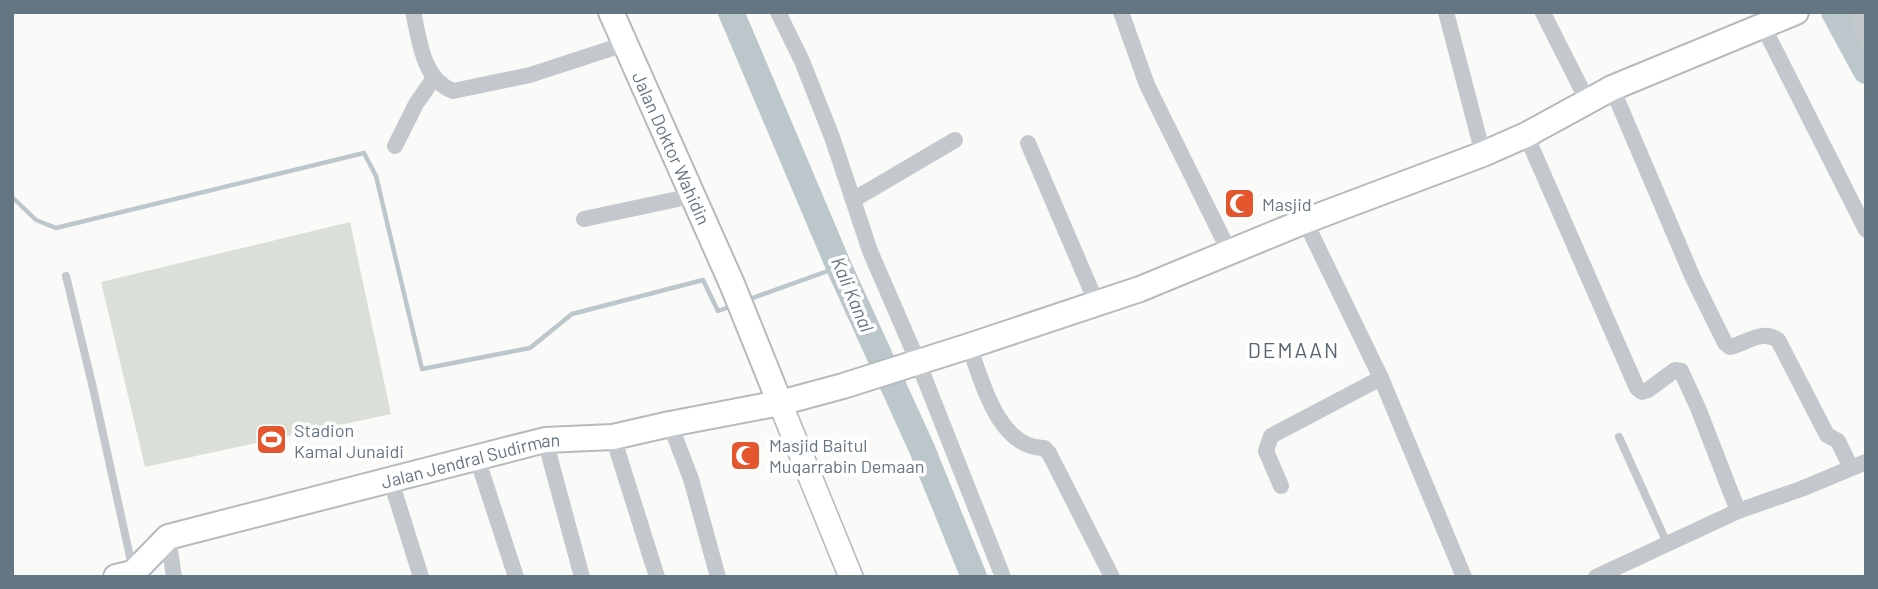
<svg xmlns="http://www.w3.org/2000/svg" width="1878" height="589" viewBox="0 0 1878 589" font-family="Barlow,sans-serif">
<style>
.green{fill:#dadfd7}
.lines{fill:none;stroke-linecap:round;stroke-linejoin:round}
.stream{stroke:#bbc7cb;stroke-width:4.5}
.river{stroke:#bbc7cb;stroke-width:26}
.secondary-casing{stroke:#b3babf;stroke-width:26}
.primary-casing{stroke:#b5babe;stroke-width:28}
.lane{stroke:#c3c8cc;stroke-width:8}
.street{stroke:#c3c8cc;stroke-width:16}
.secondary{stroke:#fff;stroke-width:23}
.primary{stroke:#fff;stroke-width:24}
.labels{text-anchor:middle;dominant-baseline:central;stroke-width:7;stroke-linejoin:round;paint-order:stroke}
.street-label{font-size:18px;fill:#657683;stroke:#fff}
.poi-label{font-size:18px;fill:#657683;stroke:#fff;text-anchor:start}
.water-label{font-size:19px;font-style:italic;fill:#60757c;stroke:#fff}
.quarter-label{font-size:21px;letter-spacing:2px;fill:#57646e;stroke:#fff}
</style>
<rect width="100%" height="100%" fill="#fafaf8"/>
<path class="green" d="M 350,222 L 391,414 L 145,467 L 101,282 Z"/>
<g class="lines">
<g class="stream">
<path d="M 12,197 L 36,220 L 56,228 L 364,153 L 376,176 L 422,369 L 530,348 L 572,314 L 703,280 L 718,311 L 732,306"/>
<path d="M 747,300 L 839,267"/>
</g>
<g class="river">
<path d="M 731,12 L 839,267 L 922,449 L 974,577"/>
<path d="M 1834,12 L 1866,71"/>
</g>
<defs>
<path id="secondary" d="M 780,403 L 851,577"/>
<g id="primary">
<path id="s1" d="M 611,12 L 732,284 L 780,403"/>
<path id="s2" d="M 116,577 L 133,573 L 168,537 L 545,440 L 613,437 L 670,424 L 780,403 L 843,386 L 969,346 L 1140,289 L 1305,221 L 1483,154 L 1526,135 L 1612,88 L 1796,12"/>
</g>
</defs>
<use href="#secondary" class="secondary-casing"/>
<use href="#primary" class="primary-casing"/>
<g class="lane">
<path d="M 66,276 L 93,388 L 132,566"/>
<path d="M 1619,437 L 1667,543"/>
</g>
<g class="street">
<path d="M 413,12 C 420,41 422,79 453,91 L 530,75 L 625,44"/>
<path d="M 778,12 L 802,61 L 832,137 L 870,251 L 918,362 L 1003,577"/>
<path d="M 1121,12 L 1147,85 L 1230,253"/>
<path d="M 1446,12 L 1483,154"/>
<path d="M 1857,12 L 1866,41"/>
<path d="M 1543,13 L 1587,100"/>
<path d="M 1763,26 L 1866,230"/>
<path d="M 1612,88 L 1693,278 L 1725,343 L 1730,347 C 1747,343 1762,329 1778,340 L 1827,435 L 1838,441 L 1851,468"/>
<path d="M 1526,135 L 1637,388 L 1642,392 L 1648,390 L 1675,370 L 1681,371 L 1698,408 L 1738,511"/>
<path d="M 1028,143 L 1097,304"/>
<path d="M 395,146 L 416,104 L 434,78"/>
<path d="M 853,200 L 955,140"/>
<path d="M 584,219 L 692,196"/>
<path d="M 1305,221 L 1381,378 L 1464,577"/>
<path d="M 969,346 C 982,381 998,448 1044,448 L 1049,453 L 1112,577"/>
<path d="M 670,424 L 691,479 L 718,577"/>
<path d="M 613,437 L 657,577"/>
<path d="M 545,440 L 582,577"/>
<path d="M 477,458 L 516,577"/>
<path d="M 390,478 L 421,577"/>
<path d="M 1281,486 L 1266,451 L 1271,436 L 1381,378"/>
<path d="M 168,537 L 174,577"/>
<path d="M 1596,577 L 1738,511 L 1801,489 L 1866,462"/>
</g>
<use href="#secondary" class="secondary"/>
<use href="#primary" class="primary"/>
</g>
<defs>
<symbol id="mosque-square" viewBox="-11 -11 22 22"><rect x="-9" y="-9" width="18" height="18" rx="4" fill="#e4572e" stroke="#fff"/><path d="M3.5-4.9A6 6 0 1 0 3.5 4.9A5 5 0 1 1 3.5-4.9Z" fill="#fff"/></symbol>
<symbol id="stadium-square" viewBox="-11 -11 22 22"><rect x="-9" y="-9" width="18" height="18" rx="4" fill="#e4572e" stroke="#fff"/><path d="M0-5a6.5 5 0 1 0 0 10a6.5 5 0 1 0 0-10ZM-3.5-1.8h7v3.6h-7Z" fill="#fff"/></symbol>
</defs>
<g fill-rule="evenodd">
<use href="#mosque-square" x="1222" y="186" width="35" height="35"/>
<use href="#stadium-square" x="254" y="422" width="35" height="35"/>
<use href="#mosque-square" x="728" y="438" width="35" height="35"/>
</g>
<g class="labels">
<g class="street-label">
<text stroke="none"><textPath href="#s1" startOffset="149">Jalan Doktor Wahidin</textPath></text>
<text stroke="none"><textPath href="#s2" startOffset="380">Jalan Jendral Sudirman</textPath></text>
</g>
<g class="poi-label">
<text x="1262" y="204">Masjid</text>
<text x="294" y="430">Stadion<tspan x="294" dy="21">Kamal Junaidi</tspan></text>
<text x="769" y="445">Masjid Baitul<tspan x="769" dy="21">Muqarrabin Demaan</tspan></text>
</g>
<g class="water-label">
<text transform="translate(853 294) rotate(67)">Kali Kanal</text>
</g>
<g class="quarter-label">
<text x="1294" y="349">DEMAAN</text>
</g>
</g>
<rect width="1878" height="589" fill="none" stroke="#657683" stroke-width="28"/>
</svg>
